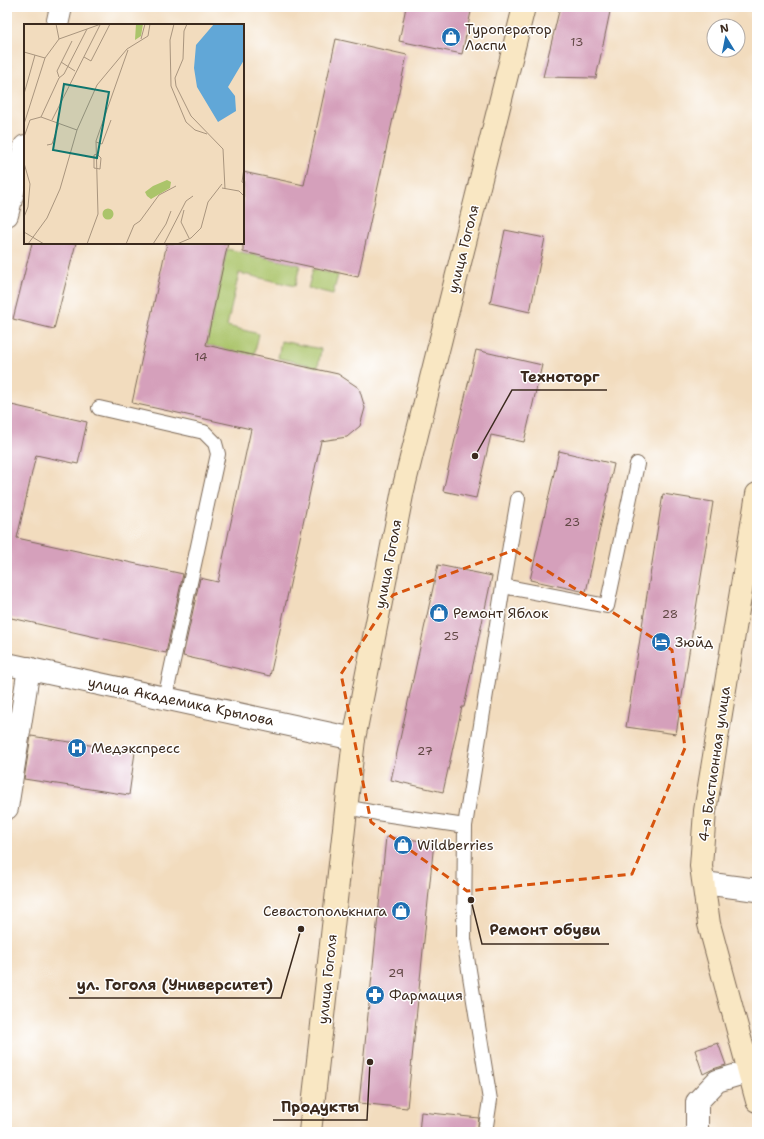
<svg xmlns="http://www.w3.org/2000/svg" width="764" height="1139" viewBox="0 0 764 1139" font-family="'Shantell Sans',sans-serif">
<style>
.green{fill:#abc46a;stroke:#737744}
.building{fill:#d5a0bb}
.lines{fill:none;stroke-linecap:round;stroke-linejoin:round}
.service-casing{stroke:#7b6856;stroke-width:16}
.minor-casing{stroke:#7b6856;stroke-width:24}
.secondary-casing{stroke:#7b6856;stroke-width:24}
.service{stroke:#fff;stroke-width:14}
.minor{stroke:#fff;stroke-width:22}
.secondary{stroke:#f9e7c3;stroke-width:22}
.marked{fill:none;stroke:#d7540e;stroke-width:3;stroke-dasharray:8 5;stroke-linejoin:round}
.labels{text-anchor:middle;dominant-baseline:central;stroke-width:3;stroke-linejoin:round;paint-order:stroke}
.number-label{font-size:12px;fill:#624845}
.poi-label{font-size:14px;fill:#3b2a1e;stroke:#fff;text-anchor:start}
.street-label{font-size:14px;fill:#3b2a1e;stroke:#fff}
.inset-road{fill:none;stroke:#a9957e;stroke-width:1}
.view{fill:#0f766e;fill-opacity:0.15;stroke:#0f766e;stroke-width:2}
.inset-edge{fill:none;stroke:#3b2a1e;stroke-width:2}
.leader{fill:none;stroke:#3b2a1e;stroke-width:1.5}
.callout-dot{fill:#3b2a1e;stroke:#fff;stroke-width:1.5}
.callout-label{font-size:15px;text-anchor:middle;font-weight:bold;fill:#3b2a1e;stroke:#fff;stroke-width:3;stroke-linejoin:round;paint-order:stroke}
</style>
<rect width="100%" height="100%" fill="#fff"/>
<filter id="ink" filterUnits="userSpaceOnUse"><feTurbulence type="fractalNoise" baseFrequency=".025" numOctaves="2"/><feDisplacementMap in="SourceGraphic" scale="8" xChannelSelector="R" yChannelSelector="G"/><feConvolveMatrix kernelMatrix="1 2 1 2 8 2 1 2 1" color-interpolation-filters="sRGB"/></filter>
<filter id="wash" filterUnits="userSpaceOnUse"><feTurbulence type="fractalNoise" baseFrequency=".012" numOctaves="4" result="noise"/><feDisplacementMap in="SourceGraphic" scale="16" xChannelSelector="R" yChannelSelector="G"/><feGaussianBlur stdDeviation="0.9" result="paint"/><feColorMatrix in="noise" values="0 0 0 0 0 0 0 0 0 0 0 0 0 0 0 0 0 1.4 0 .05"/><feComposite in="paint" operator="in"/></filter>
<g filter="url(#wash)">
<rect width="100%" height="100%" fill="#f2dcbe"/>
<g class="green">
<path d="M 227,249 L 300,265 L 295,286 L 239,273 L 227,326 L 259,334 L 254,356 L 206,345 Z"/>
<path d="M 313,269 L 338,275 L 333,294 L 308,288 Z"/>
<path d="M 281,341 L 321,349 L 318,367 L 278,358 Z"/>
</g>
<g id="blocks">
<g class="building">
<path d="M 406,7 L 472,7 L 462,54 L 399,41 Z"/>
<path d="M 560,7 L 611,7 L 596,78 L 543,77 Z"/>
<path d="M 336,39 L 407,55 L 358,277 L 243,252 L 243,172 L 304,185 Z"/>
<path d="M 505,230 L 545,238 L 530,312 L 490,303 Z"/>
<path d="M 32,243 L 76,243 L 54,329 L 13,319 Z"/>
<path d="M 167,243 L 228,243 L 206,345 L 338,374 L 359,388 L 365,408 L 360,426 L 347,437 L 321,441 L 270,676 L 183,656 L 200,578 L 218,582 L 251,429 L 132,403 Z"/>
<path d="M 476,350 L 542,365 L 524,442 L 491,435 L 476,498 L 443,491 Z"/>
<path d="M 7,404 L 87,422 L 78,464 L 36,455 L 17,538 L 183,574 L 166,653 L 7,617 Z"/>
<path d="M 559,451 L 614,464 L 586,592 L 530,580 Z"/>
<path d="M 663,494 L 713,502 L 676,734 L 626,727 Z"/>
<path d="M 438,565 L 492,576 L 464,707 L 462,707 L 443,792 L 391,780 Z"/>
<path d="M 31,736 L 135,752 L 129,795 L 24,779 Z"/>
<path d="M 386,837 L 434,842 L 407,1108 L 359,1103 Z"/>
<path d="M 718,1043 L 726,1065 L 713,1069 L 703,1074 L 695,1050 Z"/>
<path d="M 421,1112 L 479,1118 L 477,1132 L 419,1132 Z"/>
</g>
</g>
</g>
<g filter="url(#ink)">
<use href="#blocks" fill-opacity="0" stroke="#7b6856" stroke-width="1"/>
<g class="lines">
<defs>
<g id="service">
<path d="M 99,408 L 204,432 L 215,443 L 218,454 L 165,698"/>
<path d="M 503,586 L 518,499"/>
<path d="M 346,807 L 377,813 L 465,826"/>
<path d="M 485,1132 L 490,1100 L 464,939 L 465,826 L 503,586 L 607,606 L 637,464"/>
</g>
<g id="minor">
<path d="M 57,25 L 61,7"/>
<path d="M 7,215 L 25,146"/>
<path d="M 7,664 L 354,739"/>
<path d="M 7,808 L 29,668"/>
<path d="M 704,883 L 757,890"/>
<path d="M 697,1132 L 697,1102 L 717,1081 L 757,1069"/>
</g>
<g id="secondary">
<path d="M 757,494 L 705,811 L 701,866 L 709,924 L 757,1101"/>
<path d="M 310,1132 L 354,739 L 403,490 L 524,7"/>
</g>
</defs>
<use href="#service" class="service-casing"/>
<use href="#minor" class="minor-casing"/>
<use href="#secondary" class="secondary-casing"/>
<use href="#service" class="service"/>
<use href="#minor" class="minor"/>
<use href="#secondary" class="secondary"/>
</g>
</g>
<path class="marked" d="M 514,550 L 672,650 L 685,748 L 632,874 L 467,891 L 371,822 L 341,674 L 393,595 Z"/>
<defs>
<symbol id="shop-disc" viewBox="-11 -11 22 22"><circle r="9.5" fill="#1f6fb2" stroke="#fff"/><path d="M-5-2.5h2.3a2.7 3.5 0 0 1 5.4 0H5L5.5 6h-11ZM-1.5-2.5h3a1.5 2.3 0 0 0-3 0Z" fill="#fff"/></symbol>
<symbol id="hotel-disc" viewBox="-11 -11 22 22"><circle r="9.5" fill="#1f6fb2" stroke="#fff"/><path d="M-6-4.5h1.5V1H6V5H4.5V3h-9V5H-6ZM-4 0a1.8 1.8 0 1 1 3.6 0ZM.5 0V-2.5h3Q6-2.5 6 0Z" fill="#fff"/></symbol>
<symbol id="hospital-disc" viewBox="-11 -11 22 22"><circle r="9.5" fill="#1f6fb2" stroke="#fff"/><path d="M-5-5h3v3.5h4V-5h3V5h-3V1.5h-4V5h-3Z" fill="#fff"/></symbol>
<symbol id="pharmacy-disc" viewBox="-11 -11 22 22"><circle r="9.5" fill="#1f6fb2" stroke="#fff"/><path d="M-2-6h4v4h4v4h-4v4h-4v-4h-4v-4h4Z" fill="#fff"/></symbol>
</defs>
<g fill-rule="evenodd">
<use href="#shop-disc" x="440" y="26" width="22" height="22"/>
<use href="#shop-disc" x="428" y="602" width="22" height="22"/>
<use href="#hotel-disc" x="650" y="631" width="22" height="22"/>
<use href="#hospital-disc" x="66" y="737" width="22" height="22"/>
<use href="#shop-disc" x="392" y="834" width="22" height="22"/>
<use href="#shop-disc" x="390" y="900" width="22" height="22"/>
<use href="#pharmacy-disc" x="364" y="984" width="22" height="22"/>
</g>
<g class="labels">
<g class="number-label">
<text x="577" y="42">13</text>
<text x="201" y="357">14</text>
<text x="572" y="522">23</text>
<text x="670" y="614">28</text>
<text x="451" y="636">25</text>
<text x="425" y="751">27</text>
<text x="396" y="973">29</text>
</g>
<g class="poi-label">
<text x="465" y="29">Туроператор<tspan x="465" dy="16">Ласпи</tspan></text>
<text x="453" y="613">Ремонт Яблок</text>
<text x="675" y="642">Зюйд</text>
<text x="91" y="748">Медэкспресс</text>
<text x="417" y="845">Wildberries</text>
<text x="387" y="911" text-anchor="end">Севастополькнига</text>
<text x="389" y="995">Фармация</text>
</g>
<g class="street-label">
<text transform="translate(463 249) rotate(-76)">улица Гоголя</text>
<text transform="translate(388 564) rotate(-79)">улица Гоголя</text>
<text transform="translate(181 701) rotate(12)">улица Академика Крылова</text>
<text transform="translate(714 764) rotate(-82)">4-я Бастионная улица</text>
<text transform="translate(327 979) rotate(-84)">улица Гоголя</text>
</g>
</g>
<g transform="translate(24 24)">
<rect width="220" height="220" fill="#f2dcbe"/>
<path d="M 112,0 L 119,0 L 117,12 L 111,16 ZM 143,156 L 147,158 L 146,164 L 127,175 L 123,172 L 121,168 L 129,162 ZM78.5 190a5.5 5.5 0 1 1 11 0a5.5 5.5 0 1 1-11 0Z" fill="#abc46a"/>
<path d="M 190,0 L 220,0 L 220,36 L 204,63 L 211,72 L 212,87 L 194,98 L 173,63 L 170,44 L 172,21 Z" fill="#61a7d7"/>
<path class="inset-road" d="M 32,0 L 35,15M 150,0 L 146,16 L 147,62 L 162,98 L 171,106 L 183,110M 163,0 L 160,7 L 159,35 L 151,54 L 152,62 L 167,92 L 199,125 L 201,165M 117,15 L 121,0M 0,28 L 21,34M 60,33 L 67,37 L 86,0M 37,38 L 51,47M 35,53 L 33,47 L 48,17M 0,70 L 11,31M 17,93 L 35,54 L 40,50 L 63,5M 28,96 L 76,1M 0,100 L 21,34 L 35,15 L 77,0M 0,113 L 6,96 L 17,93 L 53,106M 72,118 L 78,120 L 87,96M 23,121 L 28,120 L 35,99M 73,130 L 77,134 L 76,145 L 70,144 L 70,131 ZM 0,139 L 6,160 L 4,183 L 0,193M 220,144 L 218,158 L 220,159M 198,164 L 215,167 L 220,172M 160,186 L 157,198 L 165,214M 0,208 L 20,220M 4,220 L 23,194 L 36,165 L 53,106 L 73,61 L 103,25 L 124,12 L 126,0M 63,220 L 74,190 L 72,117 L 104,26M 102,220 L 110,201 L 116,197 L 135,171 L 152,162M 129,220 L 142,200 L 147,187M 140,220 L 162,177 L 169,172M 153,220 L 167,214 L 177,204 L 184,178 L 198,160"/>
<path class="view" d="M 40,60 L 85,68 L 73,134 L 29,126 Z"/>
<rect width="220" height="220" class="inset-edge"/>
</g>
<path class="leader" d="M475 456L512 390H607M471 900L482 944H609M301 929L281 998H69M370 1062L367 1120H273"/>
<g class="callout-dot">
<circle cx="475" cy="456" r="4"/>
<circle cx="471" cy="900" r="4"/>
<circle cx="301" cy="929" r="4"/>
<circle cx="370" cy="1062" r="4"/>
</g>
<g class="callout-label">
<text x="560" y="382">Техноторг</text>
<text x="545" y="935">Ремонт обуви</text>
<text x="175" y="990">ул. Гоголя (Университет)</text>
<text x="320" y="1112">Продукты</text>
</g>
<rect width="764" height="1139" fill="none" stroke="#fff" stroke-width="24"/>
<g transform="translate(726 38) rotate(350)"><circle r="19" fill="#ffffff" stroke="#b1aaa5"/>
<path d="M0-3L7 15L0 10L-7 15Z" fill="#1f6fb2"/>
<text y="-6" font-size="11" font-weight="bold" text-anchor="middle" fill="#3b2a1e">N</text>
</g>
</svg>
